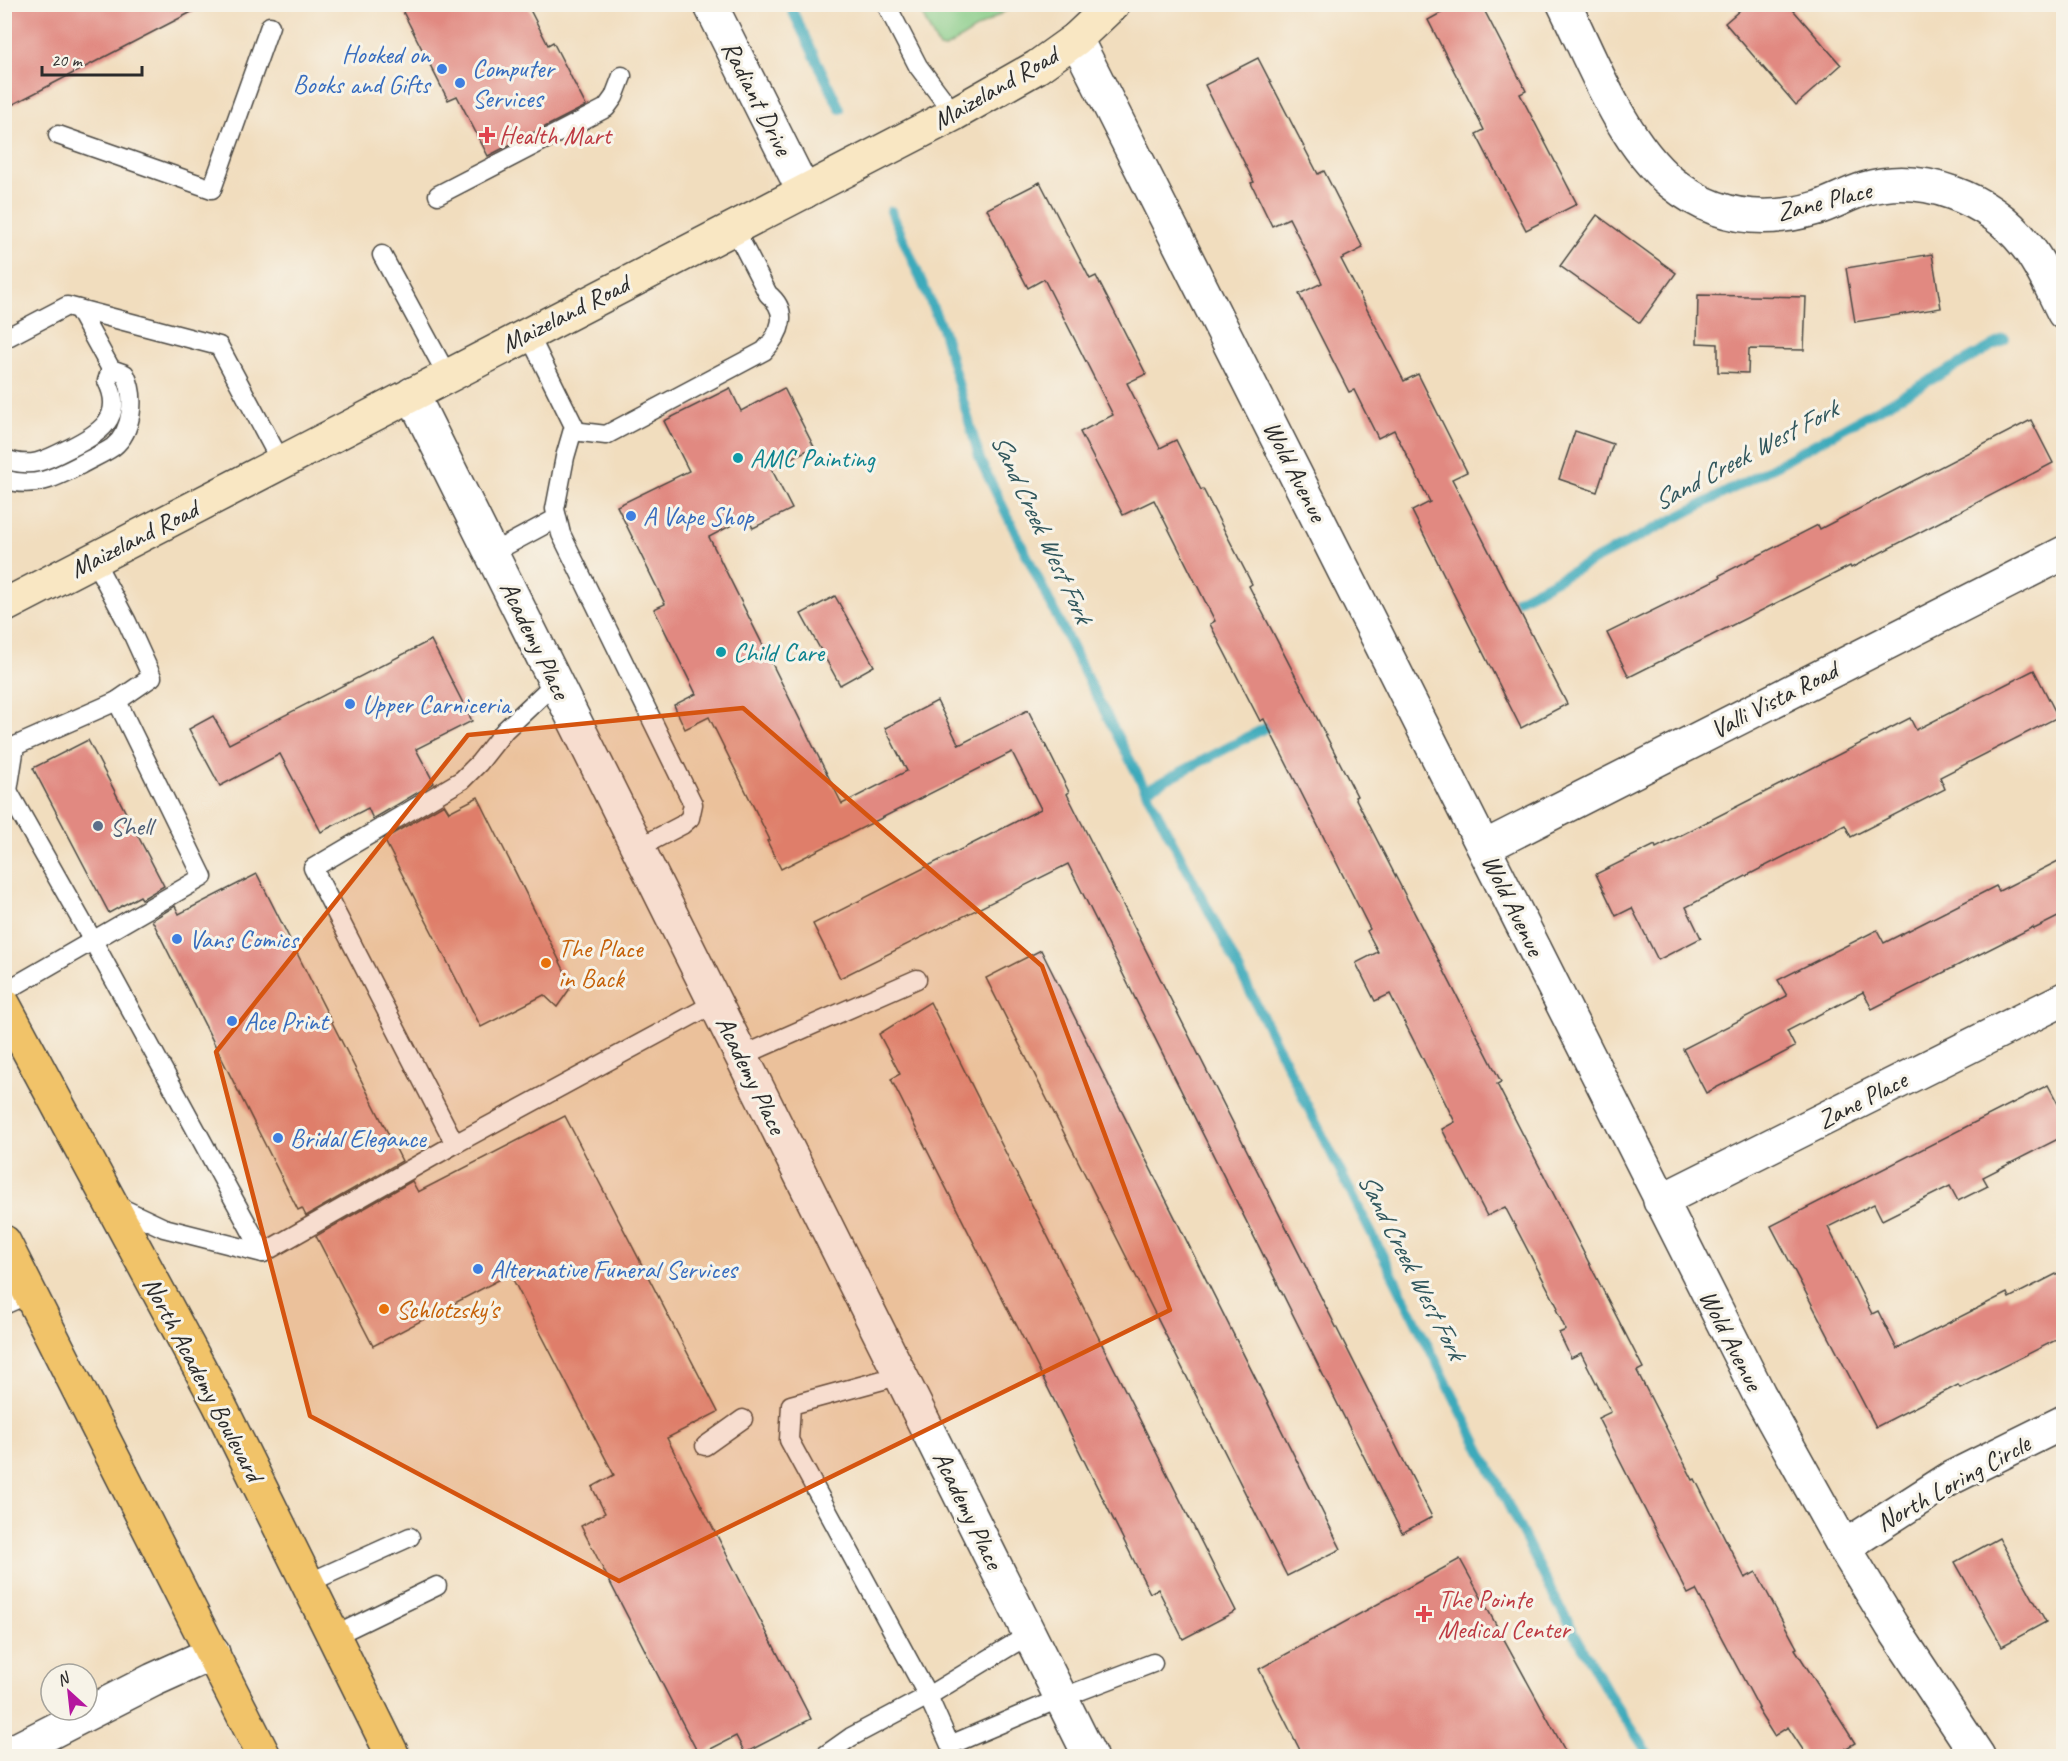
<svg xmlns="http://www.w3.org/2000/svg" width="2068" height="1761" viewBox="0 0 2068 1761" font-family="Caveat,sans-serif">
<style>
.green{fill:#85cb86;stroke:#587b58;stroke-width:1.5}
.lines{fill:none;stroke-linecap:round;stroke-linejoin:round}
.stream{stroke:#3caabb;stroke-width:10}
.building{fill:#e18981}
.lane-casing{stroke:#494641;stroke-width:21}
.street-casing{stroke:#494641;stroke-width:36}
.secondary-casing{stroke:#494641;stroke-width:36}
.highway-casing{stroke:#494641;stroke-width:36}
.lane{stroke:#fff;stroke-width:18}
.street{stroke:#fff;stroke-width:33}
.secondary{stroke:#f9e7c3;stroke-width:33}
.highway{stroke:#f1c369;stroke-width:33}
.marked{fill:#d5540f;fill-opacity:0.2;stroke:#d5540f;stroke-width:4.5;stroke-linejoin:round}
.shop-dot{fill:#3f7fe0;stroke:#f7f3e8;stroke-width:2}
.health-dot{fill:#e0444e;stroke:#f7f3e8;stroke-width:2}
.culture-dot{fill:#0f9aa8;stroke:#f7f3e8;stroke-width:2}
.service-dot{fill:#5c6f8a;stroke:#f7f3e8;stroke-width:2}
.food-dot{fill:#e8710a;stroke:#f7f3e8;stroke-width:2}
.labels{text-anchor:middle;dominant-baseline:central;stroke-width:6;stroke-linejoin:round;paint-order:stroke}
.shop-label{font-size:26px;fill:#366cbe;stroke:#f7f3e8;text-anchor:start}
.street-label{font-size:26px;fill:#2b2b2b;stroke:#f7f3e8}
.health-label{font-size:26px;fill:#be3a42;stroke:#f7f3e8;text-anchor:start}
.culture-label{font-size:26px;fill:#0d838f;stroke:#f7f3e8;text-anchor:start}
.service-label{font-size:26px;fill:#4e5e75;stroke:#f7f3e8;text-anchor:start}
.food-label{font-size:26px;fill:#c56008;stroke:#f7f3e8;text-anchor:start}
.water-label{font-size:27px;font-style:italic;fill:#31575d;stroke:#f7f3e8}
</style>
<rect width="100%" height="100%" fill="#f7f3e8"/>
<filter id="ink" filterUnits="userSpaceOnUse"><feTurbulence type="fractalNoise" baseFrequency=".0167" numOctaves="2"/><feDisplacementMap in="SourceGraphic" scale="12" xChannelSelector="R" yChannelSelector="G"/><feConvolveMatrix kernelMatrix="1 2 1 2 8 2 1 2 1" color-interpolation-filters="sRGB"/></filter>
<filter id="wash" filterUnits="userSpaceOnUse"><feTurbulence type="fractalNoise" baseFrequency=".008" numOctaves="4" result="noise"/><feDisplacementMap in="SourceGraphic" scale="24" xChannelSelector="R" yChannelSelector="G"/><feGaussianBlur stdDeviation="1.35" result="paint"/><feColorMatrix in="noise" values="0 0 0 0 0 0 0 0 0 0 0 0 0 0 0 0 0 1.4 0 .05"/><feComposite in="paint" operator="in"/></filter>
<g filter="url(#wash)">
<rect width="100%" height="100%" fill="#f1ddbe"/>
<path class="green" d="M 917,5 L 1015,5 L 944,49 L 939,48 Z"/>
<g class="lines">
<g class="stream">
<path d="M 789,4 L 840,109"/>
<path d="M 891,211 L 943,331 L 980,460 L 1085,674 L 1224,940 L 1556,1600 L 1608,1693 L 1650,1756"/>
<path d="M 1504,607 L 1753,478 L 2005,339"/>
<path d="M 1146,790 L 1281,720"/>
</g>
</g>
<g id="blocks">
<g class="building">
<path d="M 4,4 L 207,4 L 4,109 Z"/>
<path d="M 399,4 L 527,4 L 548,45 L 553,42 L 586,106 L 488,156 L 457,96 L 448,100 Z"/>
<path d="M 1457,4 L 1481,4 L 1526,91 L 1520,94 L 1577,204 L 1526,230 L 1476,134 L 1484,130 L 1428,20 Z"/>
<path d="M 1747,4 L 1788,4 L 1841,65 L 1796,105 L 1725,23 Z"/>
<path d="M 1258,58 L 1318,174 L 1324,171 L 1363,248 L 1341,259 L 1404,381 L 1418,374 L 1467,472 L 1452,479 L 1567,704 L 1521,728 L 1412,511 L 1430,502 L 1394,430 L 1378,438 L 1354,390 L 1349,392 L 1299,294 L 1322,283 L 1289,218 L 1272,226 L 1251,183 L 1254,182 L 1205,85 Z"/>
<path d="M 1040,182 L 1090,279 L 1096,276 L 1146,374 L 1127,383 L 1160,448 L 1176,440 L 1201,490 L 1203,489 L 1252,584 L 1249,586 L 1357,796 L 1355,797 L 1501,1082 L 1497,1084 L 1643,1368 L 1637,1371 L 1693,1480 L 1695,1479 L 1745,1578 L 1756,1572 L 1797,1648 L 1795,1649 L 1855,1743 L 1833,1756 L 1807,1756 L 1788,1727 L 1774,1736 L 1757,1709 L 1759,1708 L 1696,1590 L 1688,1594 L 1598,1418 L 1611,1412 L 1581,1353 L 1571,1358 L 1559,1333 L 1566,1330 L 1556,1309 L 1558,1308 L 1505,1207 L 1487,1216 L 1442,1129 L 1455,1122 L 1390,994 L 1375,1001 L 1356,963 L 1378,952 L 1367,931 L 1370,929 L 1264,719 L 1260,721 L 1210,624 L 1215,621 L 1154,500 L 1123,515 L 1080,432 L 1113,415 L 1044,279 L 1028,288 L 987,209 Z"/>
<path d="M 1597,215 L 1676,273 L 1640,323 L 1560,266 Z"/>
<path d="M 1932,254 L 1941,308 L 1855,322 L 1846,268 Z"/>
<path d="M 1698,295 L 1806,297 L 1804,350 L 1749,349 L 1748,373 L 1718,372 L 1718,344 L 1697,343 Z"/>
<path d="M 730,388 L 741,411 L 784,388 L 814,447 L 771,468 L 792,509 L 753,528 L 747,517 L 709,537 L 842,804 L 907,771 L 885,728 L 937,701 L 959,745 L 1028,710 L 1069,792 L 1067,794 L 1432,1517 L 1402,1533 L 1068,864 L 840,978 L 813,924 L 1041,809 L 1012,752 L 781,869 L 767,841 L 770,840 L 709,717 L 685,729 L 674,705 L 696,694 L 654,609 L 665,604 L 617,506 L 689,471 L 664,421 Z"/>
<path d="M 2031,420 L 2053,463 L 1851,568 L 1850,566 L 1629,677 L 1607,633 L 1721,577 L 1720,575 L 1818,525 L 1820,529 Z"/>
<path d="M 1575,431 L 1613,444 L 1597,492 L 1559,479 Z"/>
<path d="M 835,596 L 874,666 L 840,685 L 801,614 Z"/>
<path d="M 431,640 L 472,721 L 416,749 L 434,783 L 373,819 L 368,808 L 321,832 L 280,754 L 220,786 L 189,729 L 213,716 L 229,744 Z"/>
<path d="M 2034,670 L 2058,717 L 1940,777 L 1945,789 L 1851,837 L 1845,825 L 1686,907 L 1701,938 L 1658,960 L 1632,908 L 1616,916 L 1596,874 L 1655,845 L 1656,848 L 1910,718 L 1916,730 Z"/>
<path d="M 88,740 L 164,886 L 142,899 L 140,896 L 109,913 L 33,768 Z"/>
<path d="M 478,797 L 569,980 L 569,990 L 557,1007 L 544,995 L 481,1027 L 384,839 L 444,804 L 449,812 Z"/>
<path d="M 2064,858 L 2064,914 L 2034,929 L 2033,927 L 1872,1009 L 1863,992 L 1787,1031 L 1795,1047 L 1706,1093 L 1683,1049 L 1787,996 L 1778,980 L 1877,930 L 1884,943 L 1996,886 L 1999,891 Z"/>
<path d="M 257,874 L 402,1161 L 306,1216 L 302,1208 L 298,1210 L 152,920 L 175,906 L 179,914 Z"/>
<path d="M 1041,950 L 1341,1549 L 1287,1576 L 986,978 Z"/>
<path d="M 930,1002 L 1236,1611 L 1183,1639 L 1158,1589 L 1150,1593 L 1015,1322 L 1014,1322 L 891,1079 L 900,1074 L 879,1034 Z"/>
<path d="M 2048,1085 L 2064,1115 L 2064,1136 L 1983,1177 L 1988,1186 L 1958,1201 L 1950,1186 L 1882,1220 L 1874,1204 L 1828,1227 L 1872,1314 L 1878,1311 L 1897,1349 L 2007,1293 L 2009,1298 L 2064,1270 L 2064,1336 L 1960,1388 L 1958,1385 L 1876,1427 L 1771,1226 Z"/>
<path d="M 565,1116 L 718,1412 L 667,1438 L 811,1719 L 745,1753 L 736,1736 L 699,1755 L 581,1526 L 605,1513 L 592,1487 L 614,1475 L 510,1274 L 373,1346 L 316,1236 L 412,1181 L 418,1192 Z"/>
<path d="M 1999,1538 L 2046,1622 L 2002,1646 L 1955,1562 Z"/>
<path d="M 1460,1559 L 1568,1756 L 1303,1756 L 1259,1669 Z"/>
</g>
</g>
</g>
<g filter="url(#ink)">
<use href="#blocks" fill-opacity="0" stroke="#494641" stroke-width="1.5"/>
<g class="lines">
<defs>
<g id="lane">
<path d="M 886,4 L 918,66 L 954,114"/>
<path d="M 58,135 L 212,189 L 270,26"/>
<path d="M 438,195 L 606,108 L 614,97 L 622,76"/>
<path d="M 382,255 L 447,375"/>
<path d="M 528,333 L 574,426 L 565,457 L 555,509 L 561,534 L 693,804 L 690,818 L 682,825 L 638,848"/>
<path d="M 4,339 L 67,306 L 219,346 L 281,462"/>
<path d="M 573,431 L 606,435 L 764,351 C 781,333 790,312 768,294 L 734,228"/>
<path d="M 4,458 C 29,470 47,460 70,448 C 98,434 126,418 107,381 L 111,369"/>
<path d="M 4,479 C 33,489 55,478 80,465 C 90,459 103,454 113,447 C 133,431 136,396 125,374 L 111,369 L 78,309"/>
<path d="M 492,553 L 557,518"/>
<path d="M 556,682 L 505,730 L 479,763 L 462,780 L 313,868 L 455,1144 L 715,1003"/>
<path d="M 8,791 L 93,941 L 263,1253"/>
<path d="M 4,793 L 8,791 L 15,746 L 117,701"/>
<path d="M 4,992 L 203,877 L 117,701 L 152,677 L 127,622 L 94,560"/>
<path d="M 742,1056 L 917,979"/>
<path d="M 115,1205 L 164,1228 L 263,1253 L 455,1144"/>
<path d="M 4,1305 L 31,1293"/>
<path d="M 901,1375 L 791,1405 L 789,1440 L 928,1696 L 1030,1634"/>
<path d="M 705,1446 L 743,1419"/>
<path d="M 308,1583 L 410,1537"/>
<path d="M 334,1636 L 437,1586"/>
<path d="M 824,1756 L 851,1737 L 928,1696 L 950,1745 L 1061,1698 L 1153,1663"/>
</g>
<g id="street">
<path d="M 710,4 L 804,192"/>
<path d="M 1564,4 C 1592,61 1622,142 1672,183 C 1715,218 1764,224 1817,208 C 1833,203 1848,194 1864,189 C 1922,172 1989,198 2026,245 C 2042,265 2052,290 2064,313"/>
<path d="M 1076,39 L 1759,1394 L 1844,1547 L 1892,1626 L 1978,1756"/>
<path d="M 412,394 L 1090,1756"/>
<path d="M 1485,847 L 2064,553"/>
<path d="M 1660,1201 L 2064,999"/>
<path d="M 1844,1547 L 1951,1478 L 2064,1422"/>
<path d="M 4,1756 L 153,1680 L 213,1653"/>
</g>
<path id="secondary" d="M 4,606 L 954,114 L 1037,67 L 1076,39 L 1113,4"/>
<g id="highway">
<path d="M 4,1005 L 219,1404 L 393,1756"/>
<path d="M 4,1242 L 264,1756"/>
</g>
</defs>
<use href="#lane" class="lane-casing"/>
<use href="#street" class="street-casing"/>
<use href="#secondary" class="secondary-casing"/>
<use href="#highway" class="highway-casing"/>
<use href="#lane" class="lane"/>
<use href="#street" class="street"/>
<use href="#secondary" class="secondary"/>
<use href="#highway" class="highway"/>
</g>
</g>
<path class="marked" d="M 743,708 L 1042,966 L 1170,1310 L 619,1581 L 310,1416 L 216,1052 L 468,735 Z"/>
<g class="shop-dot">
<circle cx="442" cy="69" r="6"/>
<circle cx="460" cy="83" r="6"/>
<circle cx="631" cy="516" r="6"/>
<circle cx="350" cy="704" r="6"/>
<circle cx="177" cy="939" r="6"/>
<circle cx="232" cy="1021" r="6"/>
<circle cx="278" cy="1138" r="6"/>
<circle cx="478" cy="1269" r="6"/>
</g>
<g class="health-dot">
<path d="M484 126h6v6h6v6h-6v6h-6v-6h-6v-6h6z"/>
<path d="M1421 1605h6v6h6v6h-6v6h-6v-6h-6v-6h6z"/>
</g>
<g class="culture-dot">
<circle cx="738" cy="458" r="6"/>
<circle cx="721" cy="652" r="6"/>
</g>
<circle class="service-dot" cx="98" cy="826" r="6"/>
<g class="food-dot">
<circle cx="546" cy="963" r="6"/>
<circle cx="384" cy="1309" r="6"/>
</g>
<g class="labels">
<g class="shop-label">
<text x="430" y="54" text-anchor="end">Hooked on<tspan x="430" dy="30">Books and Gifts</tspan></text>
<text x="472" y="68">Computer<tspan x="472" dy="30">Services</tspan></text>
<text x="643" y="516">A Vape Shop</text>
<text x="362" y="704">Upper Carniceria</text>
<text x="189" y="939">Vans Comics</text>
<text x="244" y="1021">Ace Print</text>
<text x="290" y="1138">Bridal Elegance</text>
<text x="490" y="1269">Alternative Funeral Services</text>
</g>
<g class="street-label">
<text transform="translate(995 88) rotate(-30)">Maizeland Road</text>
<text transform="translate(757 98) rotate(63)">Radiant Drive</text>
<text transform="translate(1824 201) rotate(-14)">Zane Place</text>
<text transform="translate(565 314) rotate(-27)">Maizeland Road</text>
<text transform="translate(1295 471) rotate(63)">Wold Avenue</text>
<text transform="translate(134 539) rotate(-27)">Maizeland Road</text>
<text transform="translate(535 640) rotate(64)">Academy Place</text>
<text transform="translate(1774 700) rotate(-27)">Valli Vista Road</text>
<text transform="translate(1513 905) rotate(64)">Wold Avenue</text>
<text transform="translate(751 1075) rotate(64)">Academy Place</text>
<text transform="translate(1862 1100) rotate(-27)">Zane Place</text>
<text transform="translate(1731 1340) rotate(63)">Wold Avenue</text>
<text transform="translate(203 1379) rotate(62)">North Academy Boulevard</text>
<text transform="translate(1953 1483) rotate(-29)">North Loring Circle</text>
<text transform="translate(968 1510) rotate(64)">Academy Place</text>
</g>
<g class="health-label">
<text x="499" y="135">Health Mart</text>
<text x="1438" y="1599">The Pointe<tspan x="1438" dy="30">Medical Center</tspan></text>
</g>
<g class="culture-label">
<text x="750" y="458">AMC Painting</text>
<text x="733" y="652">Child Care</text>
</g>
<g class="service-label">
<text x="110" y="826">Shell</text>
</g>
<g class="food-label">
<text x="558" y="948">The Place<tspan x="558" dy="30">in Back</tspan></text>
<text x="396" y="1309">Schlotzsky's</text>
</g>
<g class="water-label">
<text transform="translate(1745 455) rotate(-28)">Sand Creek West Fork</text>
<text transform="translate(1042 528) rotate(65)">Sand Creek West Fork</text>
<text transform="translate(1412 1266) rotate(63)">Sand Creek West Fork</text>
</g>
</g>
<rect width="2068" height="1761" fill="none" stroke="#f7f3e8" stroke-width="24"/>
<g transform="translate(69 1692) rotate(333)"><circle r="28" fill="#f7f3e8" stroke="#a5a39c" stroke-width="1.5"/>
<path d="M0-4.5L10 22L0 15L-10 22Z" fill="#b5179e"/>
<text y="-9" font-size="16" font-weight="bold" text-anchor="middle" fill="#2b2b2b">N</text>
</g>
<path d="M42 66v9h100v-9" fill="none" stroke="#2b2b2b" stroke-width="3"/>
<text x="51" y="66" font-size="18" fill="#2b2b2b" stroke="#f7f3e8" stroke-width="4.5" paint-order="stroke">20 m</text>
</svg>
